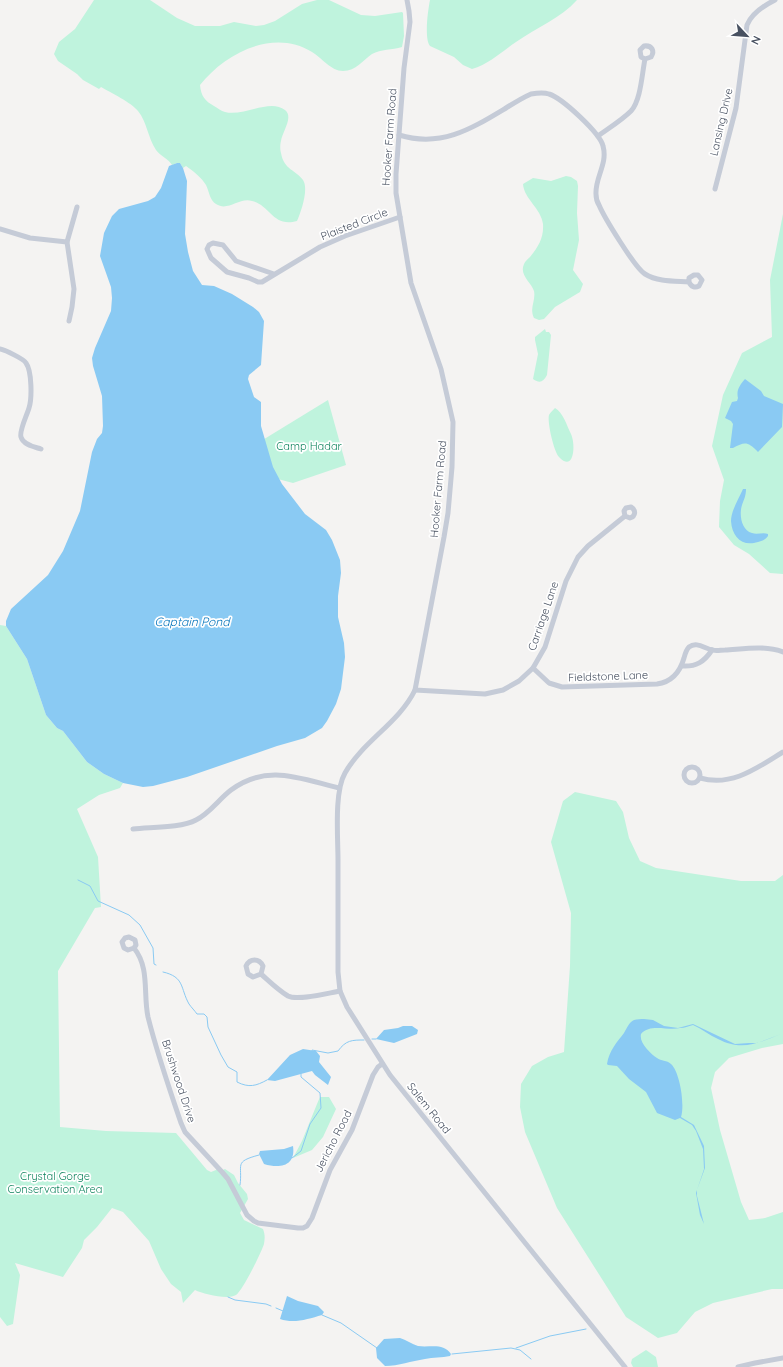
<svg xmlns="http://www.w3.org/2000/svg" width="783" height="1367" viewBox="0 0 783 1367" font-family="Quicksand,sans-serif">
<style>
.green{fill:#bff3dd}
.water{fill:#8acaf3}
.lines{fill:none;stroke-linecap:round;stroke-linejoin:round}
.stream{stroke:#8acaf3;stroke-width:1}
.minor{stroke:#c5cbd7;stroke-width:5}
.labels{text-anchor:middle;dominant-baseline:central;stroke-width:3.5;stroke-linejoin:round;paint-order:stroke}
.street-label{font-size:11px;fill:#485161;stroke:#fff}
.park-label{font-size:11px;fill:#11855f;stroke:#fff}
.water-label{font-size:12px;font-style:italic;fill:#0273bb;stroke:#fff}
</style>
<rect width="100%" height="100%" fill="#f4f3f2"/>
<g class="green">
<path d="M 94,0 L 150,0 L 177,18 L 195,26 L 220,26 L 234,22 L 256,26 L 264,25 L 275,21 L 302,4 L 317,0 L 329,0 L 361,15 L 375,16 L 402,12 L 403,13 L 404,36 L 402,47 C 392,50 381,49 372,54 C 363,60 356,71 343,71 C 331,71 322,58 312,52 C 274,28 225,53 200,85 C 201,96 205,101 214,106 C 218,108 221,111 225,112 C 243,117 270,98 285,110 C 294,117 282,132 281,141 C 280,144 280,150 281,153 C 284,170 296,170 303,180 C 309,189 301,212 297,221 C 273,228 270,205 252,201 C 239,197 228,212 216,204 C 210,201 209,191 206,185 C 202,178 193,171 186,166 L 183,168 L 180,163 L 177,163 L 172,165 C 169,159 160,156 156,150 C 148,138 147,122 138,111 C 132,103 110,92 101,87 L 99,89 L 83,80 L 77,74 L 58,61 L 54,54 L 59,42 L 75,29 Z"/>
<path d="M 430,0 L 577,0 C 561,18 536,28 516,42 C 501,52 489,64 472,69 L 463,65 L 454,57 L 430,46 C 424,38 428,10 430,0 Z"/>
<path d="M 566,176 L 571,177 L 577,181 L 578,186 L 577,213 L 579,240 L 573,270 L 583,284 L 580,292 L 555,307 L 544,319 L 539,320 L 534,318 C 529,308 536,301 534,291 C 531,282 519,275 524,264 C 525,261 528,259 530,257 C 538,247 544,238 543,224 C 541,208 524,199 523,184 L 533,178 L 551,181 Z"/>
<path d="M 783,214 L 783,574 L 770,573 L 749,554 L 734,545 L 719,527 L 720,501 L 724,480 L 712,446 L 723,395 L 742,353 L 772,337 L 770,280 Z"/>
<path d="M 545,329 L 546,332 L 549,332 L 551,335 L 547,375 C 543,382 540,384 533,379 L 538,354 L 535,340 L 535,337 Z"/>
<path d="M 328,400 L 346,465 L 293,483 L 274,478 L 261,441 Z"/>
<path d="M 555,408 C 563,412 567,426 571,434 C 576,445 574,473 559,457 C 554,452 547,422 549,415 C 550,413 553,410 555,408 Z"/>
<path d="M 0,625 L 6,626 L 27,659 L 46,715 L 57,728 L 63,731 L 87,762 L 104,774 L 123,783 L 120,788 L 99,795 L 77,809 L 98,857 L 101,907 L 95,908 L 58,971 L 60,1127 L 106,1131 L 176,1133 L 207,1170 L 211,1172 L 216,1170 L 218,1167 L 223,1170 L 225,1169 L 234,1175 L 238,1183 L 247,1194 L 248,1199 L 240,1213 L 244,1220 L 263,1229 C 265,1234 265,1238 264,1244 C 261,1253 243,1290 236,1295 C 228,1300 203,1294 195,1290 L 183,1303 L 181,1292 L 171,1284 L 161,1269 L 149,1241 L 123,1212 L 112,1208 L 97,1227 L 84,1240 L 82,1248 L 63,1277 L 15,1263 L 20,1275 L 13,1324 L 7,1326 L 0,1317 Z"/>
<path d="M 575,792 L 616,801 L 623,812 L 629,838 L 640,861 L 656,868 L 741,881 L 775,881 L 783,875 L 783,1044 L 762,1048 L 729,1058 L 715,1072 L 711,1088 L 720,1130 L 741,1202 L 749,1220 L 765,1218 L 783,1212 L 783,1289 L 772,1289 L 713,1303 L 695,1312 L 677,1333 L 658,1338 L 626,1317 L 557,1208 L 525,1132 L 520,1107 L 521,1084 L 532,1066 L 548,1057 L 564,1052 L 570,966 L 571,913 L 551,842 L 563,801 Z"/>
<path d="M 320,1097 L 329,1097 L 336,1109 L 323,1137 L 312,1150 L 293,1158 L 302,1141 L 317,1104 Z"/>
<path d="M 646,1350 L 656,1357 L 658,1367 L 633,1367 L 631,1363 L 632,1359 Z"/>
</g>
<g class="water">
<path d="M 177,163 L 180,163 L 183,168 L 187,181 L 185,234 L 188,252 L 193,271 L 202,285 L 214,286 L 232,294 L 253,307 L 259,312 L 264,321 L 261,365 L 249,375 L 248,379 L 254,397 L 261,402 L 261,426 L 273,467 L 282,484 L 305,514 L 326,530 L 332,540 L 340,560 L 341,573 L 338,596 L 338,617 L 344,643 L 345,657 L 341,689 L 336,704 L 327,721 L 322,728 L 305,738 L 277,746 L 187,777 L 153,786 L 143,787 L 123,783 L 104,774 L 87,762 L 63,731 L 57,728 L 46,715 L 27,659 L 6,626 L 6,621 L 11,609 L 48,575 L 63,551 L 80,511 L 92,452 L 97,439 L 102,433 L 103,426 L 102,396 L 93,366 L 92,358 L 95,348 L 111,311 L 112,298 L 111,287 L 100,256 L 104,233 L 112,216 L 119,209 L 148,201 L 155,197 L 161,188 L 169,166 Z"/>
<path d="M 745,379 L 761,391 L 764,396 L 783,404 L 782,427 L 758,452 C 747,441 745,442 733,448 L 730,448 L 733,424 L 731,421 L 725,418 L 732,402 L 737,401 L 738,398 C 736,390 740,385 745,379 Z"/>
<path d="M 743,489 L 746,489 C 746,496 744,499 742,505 C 739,514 741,530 752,533 C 757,535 763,532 768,534 L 768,536 C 765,540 762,541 758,542 C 742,547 732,537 731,521 C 731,511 739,498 743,489 Z"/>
<path d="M 644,1019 L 653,1020 L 664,1026 L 678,1028 L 693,1024 L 735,1044 L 749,1043 L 757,1043 L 781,1034 C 757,1044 741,1051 718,1039 C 709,1035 702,1029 693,1025 C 688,1026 685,1028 680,1028 C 668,1031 650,1023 641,1034 C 639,1043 650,1053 657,1058 C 661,1061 667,1060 671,1064 C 680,1072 685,1105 681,1117 L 694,1125 L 704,1146 L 705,1168 L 697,1190 L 697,1196 L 704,1224 L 700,1215 L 696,1193 L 704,1169 L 703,1149 L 696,1131 L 692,1125 L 680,1118 L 675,1120 L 657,1113 L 646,1092 L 629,1079 L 617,1066 L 608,1065 L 607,1064 C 609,1051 617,1042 624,1033 C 627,1028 629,1022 634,1020 C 637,1019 641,1019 644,1019 Z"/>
<path d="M 403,1026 L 412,1026 L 418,1030 L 417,1034 L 394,1043 L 376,1039 L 384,1030 L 398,1028 Z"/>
<path d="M 303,1049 L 316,1051 L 320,1056 L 319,1062 L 331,1077 L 328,1085 L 315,1075 L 312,1071 L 275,1081 L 267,1080 L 290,1055 Z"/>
<path d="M 293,1146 C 296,1166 280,1169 264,1164 L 259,1154 L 260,1151 L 284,1149 Z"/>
<path d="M 287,1296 L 298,1301 L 318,1306 L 324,1312 L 322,1315 C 308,1319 294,1324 280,1319 Z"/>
<path d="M 400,1338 C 406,1340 412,1344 418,1346 C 430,1348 443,1342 451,1354 L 450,1356 C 442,1358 433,1357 425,1359 C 411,1361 399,1366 385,1366 L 377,1358 L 376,1348 L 384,1339 Z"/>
</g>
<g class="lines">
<g class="stream">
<path d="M 78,880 L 90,886 L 98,901 L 129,915 L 140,925 L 153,948 L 154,964 L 156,965"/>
<path d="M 163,972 C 185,977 180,988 189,1004 C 191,1007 195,1011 197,1014 L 204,1014 L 207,1017 L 208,1027 L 221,1055 L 228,1067 L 237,1072 L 237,1082 C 249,1088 256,1086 267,1080"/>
<path d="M 372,1039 L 376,1039"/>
<path d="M 312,1051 L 312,1050 L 328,1053 L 338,1051 C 346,1040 352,1040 364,1040"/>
<path d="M 292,1158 L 301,1151 L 310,1124 L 321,1108 L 320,1093 L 301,1077 L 301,1074"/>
<path d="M 240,1185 C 243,1164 233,1162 259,1155"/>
<path d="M 228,1297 L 235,1300 L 266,1304 L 271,1306"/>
<path d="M 276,1308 L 283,1311"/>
<path d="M 322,1315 L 341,1323 L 377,1348"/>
<path d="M 516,1348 L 550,1336 L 586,1329"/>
<path d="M 452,1354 L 511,1348 L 520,1350 L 531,1359"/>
</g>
<g class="minor">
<path d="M 407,0 L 409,11 L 410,22 L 404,68 L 396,174 L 396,193 L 411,283 L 441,369 L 453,422 L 452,467 L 448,513 L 444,537 L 415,690 C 399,723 363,741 345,773 C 334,792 338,837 338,860 C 338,897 338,935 338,972 L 340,991 L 347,1007 L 390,1075 L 625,1367"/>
<path d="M 399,135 C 441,148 471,129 506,108 C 514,103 522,98 531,94 C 537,93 543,92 549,94 C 562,98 600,133 603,146 C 608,164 595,177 596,194 C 596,198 597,202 599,205 C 604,217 635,268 645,274 C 658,282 674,281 689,282 C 691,287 695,288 699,286 L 702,280 L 698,275 L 694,275 L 689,278 L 689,282"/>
<path d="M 598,136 C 609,128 622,120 631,111 C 641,100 642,73 645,59 L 651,57 C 655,51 652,45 644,46 L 640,50 L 641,57 L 645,59"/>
<path d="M 715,189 L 736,108 L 747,25 C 752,13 763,6 775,0"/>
<path d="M 0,229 L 30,238 L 67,242"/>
<path d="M 274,274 L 236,261 L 223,245 L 213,243 L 209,245 L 207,249 L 211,258 L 227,272 L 249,278 L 258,282 L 262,282 L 320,247 L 345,236 L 400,217"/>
<path d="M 69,321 L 72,307 L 74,289 L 67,242 L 77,207"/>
<path d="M 0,349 C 5,350 24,359 26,363 C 32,371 32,399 29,408 C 27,415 19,431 21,437 C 23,445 35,447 41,449"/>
<path d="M 682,666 C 696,667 704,662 712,650"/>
<path d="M 533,668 L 549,683 L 562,687 L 657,684 C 672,682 680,672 684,658 C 685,654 686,650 689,647 C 697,641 705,649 713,650 C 716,651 721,650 725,650 C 743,649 766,645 783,652"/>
<path d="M 415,690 L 485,694 L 503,690 L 519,681 L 533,668 L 545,647 L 566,581 L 578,557 L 588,546 L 625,516 L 630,518 C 636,516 636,510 631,507 L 626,508 L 624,511 L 625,516"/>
<circle cx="692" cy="775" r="8"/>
<path d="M 700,778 C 732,787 757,768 783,752"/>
<path d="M 133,829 C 151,827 181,828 196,820 C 210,813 219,799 231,790 C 267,763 301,779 339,788"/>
<path d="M 134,948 L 128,950 L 124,948 L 122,942 L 125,938 L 129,937 L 135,940 L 136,945 L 134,948 C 150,968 143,994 148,1017 C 157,1053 169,1088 181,1123 L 185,1132 L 222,1172 L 228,1179 L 247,1215 L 254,1221 L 258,1223 L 298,1228 L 303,1228 L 307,1226 L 312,1218 L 330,1170 L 352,1130 L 373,1075 L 378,1067 L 382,1064"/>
<path d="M 261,974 L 253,977 L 248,974 L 246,966 C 250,958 259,958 263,966 L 261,974 C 269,981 278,990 288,996 C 298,1001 328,993 340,991"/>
<path d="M 738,1367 L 755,1363 L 783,1358"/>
</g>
</g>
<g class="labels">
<g class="street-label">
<text transform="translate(721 122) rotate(-77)">Lansing Drive</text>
<text transform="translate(389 137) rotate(-86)">Hooker Farm Road</text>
<text transform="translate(354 224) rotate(-21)">Plaisted Circle</text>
<text transform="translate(438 489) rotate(-85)">Hooker Farm Road</text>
<text transform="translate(543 616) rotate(-71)">Carriage Lane</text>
<text transform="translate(608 676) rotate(-2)">Fieldstone Lane</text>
<text transform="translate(179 1081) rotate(72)">Brushwood Drive</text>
<text transform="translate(429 1108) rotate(51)">Salem Road</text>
<text transform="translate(333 1141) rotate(-63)">Jericho Road</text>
</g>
<g class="park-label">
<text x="309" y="446">Camp Hadar</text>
<text x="55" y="1176">Crystal Gorge<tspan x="55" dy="13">Conservation Area</tspan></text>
</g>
<g class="water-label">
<text x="192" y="621">Captain Pond</text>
</g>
</g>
<g transform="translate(747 36) rotate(116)" stroke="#ffffff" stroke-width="3" paint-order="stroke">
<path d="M0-3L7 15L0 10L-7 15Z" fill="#485161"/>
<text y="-6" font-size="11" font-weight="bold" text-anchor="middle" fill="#485161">N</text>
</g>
</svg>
